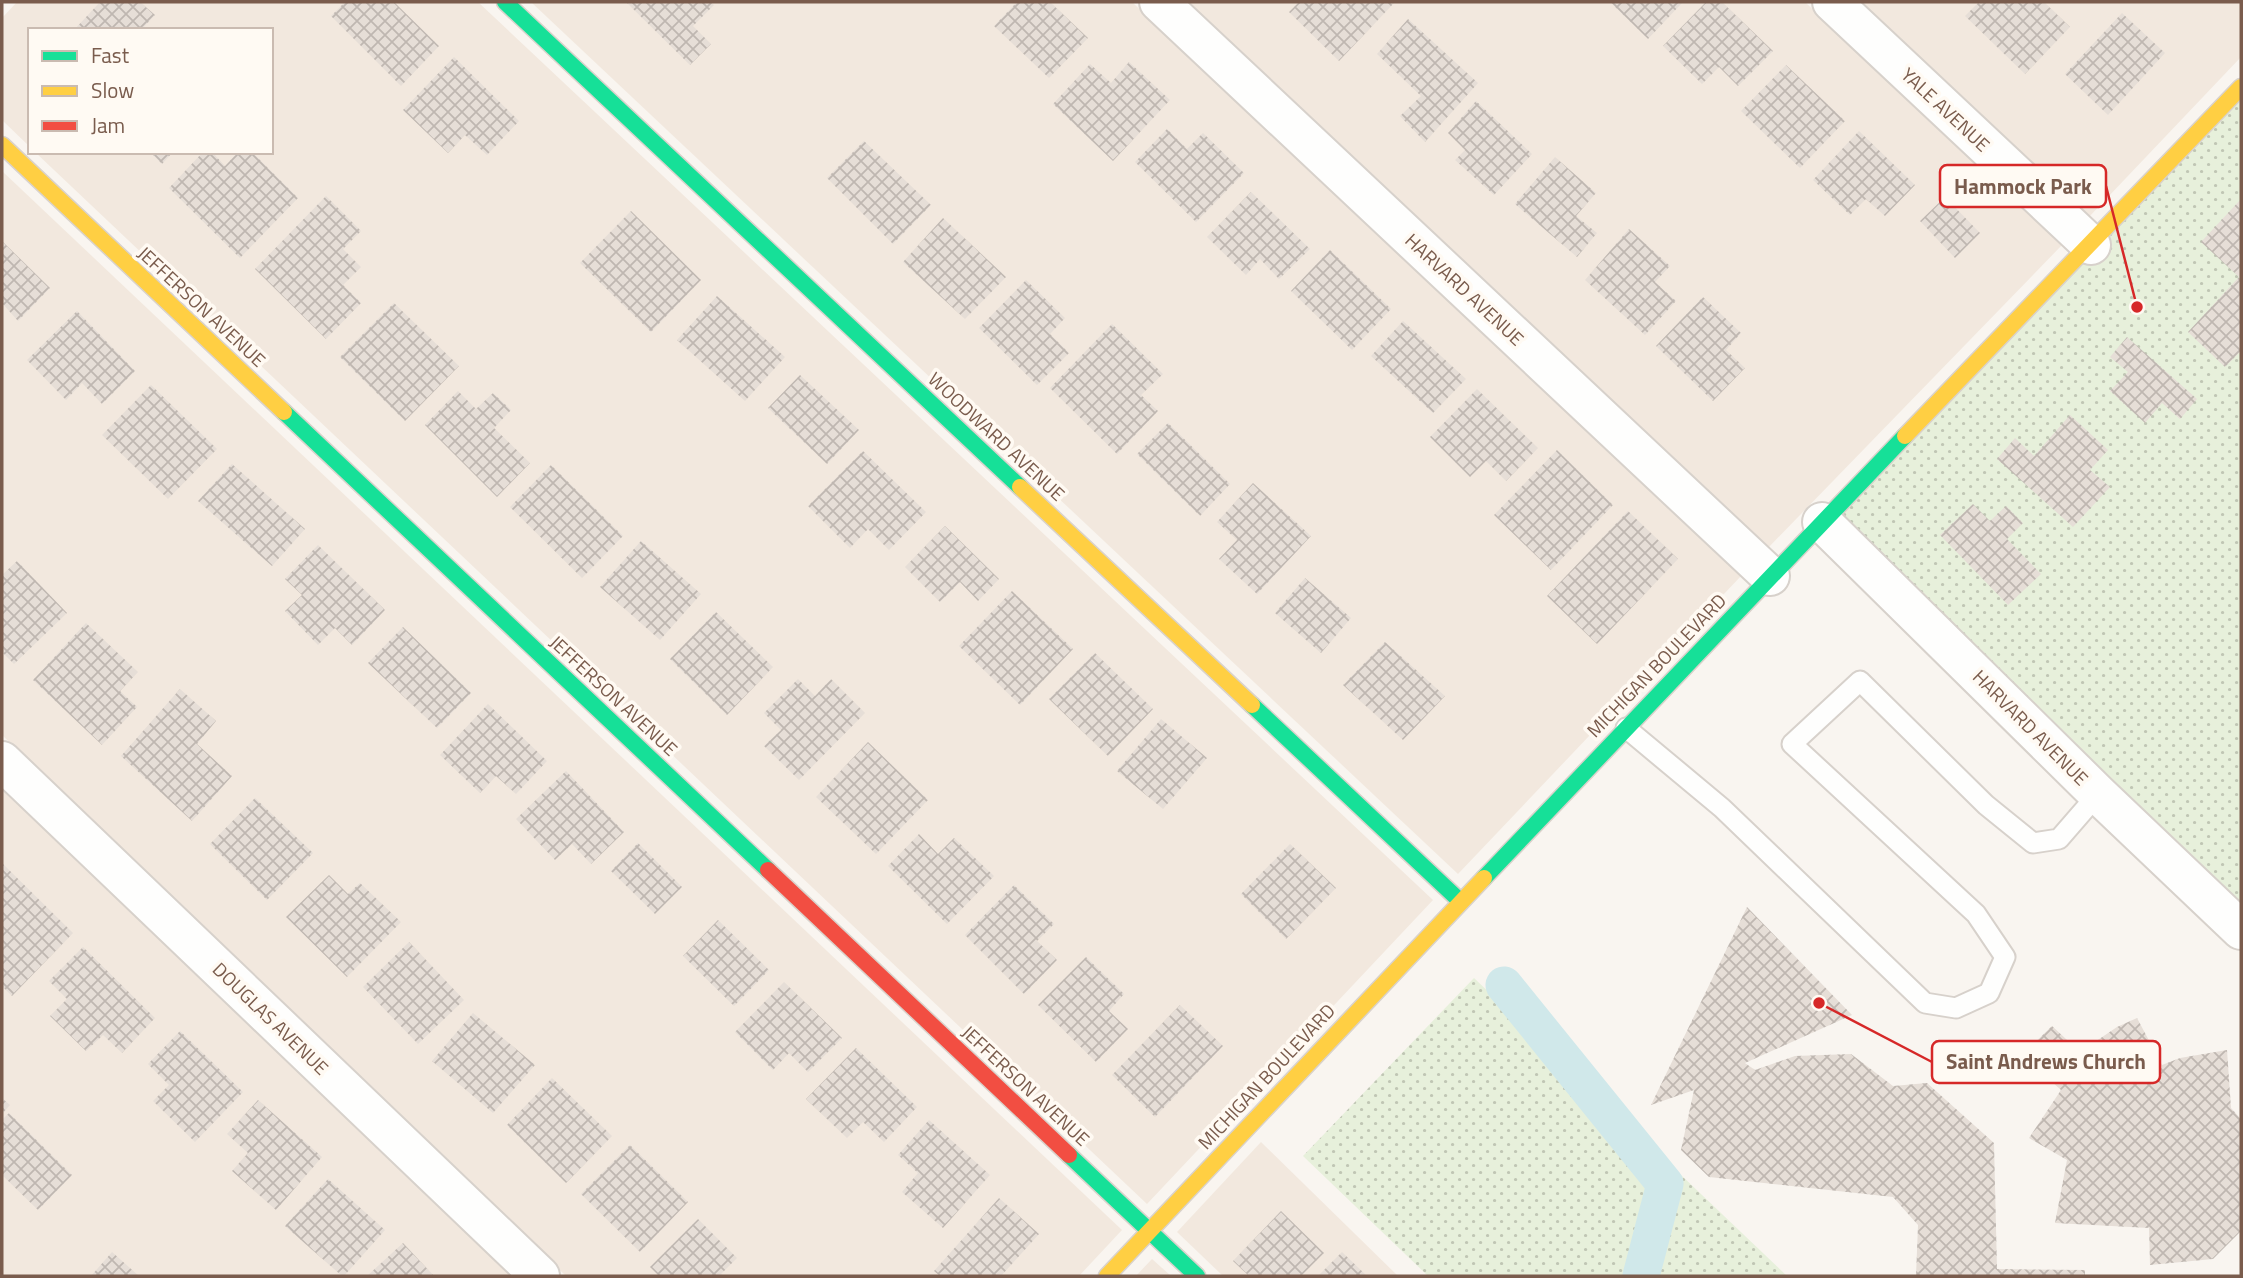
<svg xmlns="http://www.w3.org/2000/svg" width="2243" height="1278" viewBox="0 0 2243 1278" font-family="'Titillium Web',sans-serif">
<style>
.residential{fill:#f2e8de}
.park{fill:url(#park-dots)}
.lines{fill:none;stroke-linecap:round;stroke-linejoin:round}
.canal{stroke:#d0e8ea;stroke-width:37}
.building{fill:url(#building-cross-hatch)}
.lane-casing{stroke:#d7d1cb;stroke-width:23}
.street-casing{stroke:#d7d1cb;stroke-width:42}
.fast-casing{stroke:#d9d2cb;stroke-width:19}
.slow-casing{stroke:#d9d2cb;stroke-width:19}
.jam-casing{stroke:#d9d2cb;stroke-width:19}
.lane{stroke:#fefefd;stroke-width:19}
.street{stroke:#fefefd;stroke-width:38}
.fast{stroke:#16e098;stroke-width:16}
.slow{stroke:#ffcf43;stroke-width:16}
.jam{stroke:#f24e42;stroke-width:16}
.labels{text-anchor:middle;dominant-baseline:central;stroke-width:7;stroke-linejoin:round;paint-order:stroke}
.street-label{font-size:19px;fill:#7a5c4d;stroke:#fffaf3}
.leader{fill:none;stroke:#d62828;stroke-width:2.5}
.callout-dot{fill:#d62828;stroke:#fffaf3;stroke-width:2.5}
.callout{fill:#fffaf3;stroke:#d62828;stroke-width:2.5}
.callout-label{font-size:21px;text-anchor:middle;font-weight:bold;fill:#7a5c4d}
</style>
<defs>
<pattern id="park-dots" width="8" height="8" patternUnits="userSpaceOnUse" patternTransform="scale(1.75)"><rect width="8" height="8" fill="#e7f0db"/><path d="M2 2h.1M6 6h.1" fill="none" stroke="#c0c6b4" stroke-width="1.8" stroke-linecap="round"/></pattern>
<pattern id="building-cross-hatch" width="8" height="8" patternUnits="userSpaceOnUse" patternTransform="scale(1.75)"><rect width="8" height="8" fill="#e6ded7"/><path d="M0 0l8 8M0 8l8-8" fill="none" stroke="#bfb7b1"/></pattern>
</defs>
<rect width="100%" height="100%" fill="#f9f5f0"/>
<g class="residential">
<path d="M 17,2 L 478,2 L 1433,900 L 1147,1204 L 35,152 L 271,152 L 271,30 L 30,30 L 30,147 L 2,120 L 2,18 Z"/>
<path d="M 531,2 L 1132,2 L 1742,575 L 1458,874 Z"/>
<path d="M 1186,2 L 1805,2 L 2063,244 L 1767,549 Z"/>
<path d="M 1859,2 L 2241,2 L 2241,57 L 2088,218 Z"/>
<path d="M 2,171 L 1122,1230 L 1079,1276 L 566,1276 L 2,735 Z"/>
<path d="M 2,786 L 513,1276 L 2,1276 Z"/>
<path d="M 1261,1142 L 1398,1276 L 1223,1276 L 1177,1232 Z"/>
<path d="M 1152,1259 L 1171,1276 L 1136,1276 Z"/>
</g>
<g class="park">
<path d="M 2241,93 L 2241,935 L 1822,522 Z"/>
<path d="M 1474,978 L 1787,1276 L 1428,1276 L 1303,1156 Z"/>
</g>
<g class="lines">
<path class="canal" d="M 1504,985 L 1665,1184 L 1641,1276"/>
</g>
<g class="building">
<path d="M 100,2 L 140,2 L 155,15 L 141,30 L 74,30 Z"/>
<path d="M 345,2 L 394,2 L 439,46 L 401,86 L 331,16 Z"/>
<path d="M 626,2 L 710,2 L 714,5 L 693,26 L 711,44 L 690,65 Z"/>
<path d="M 1017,2 L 1050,2 L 1088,38 L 1049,78 L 994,26 Z"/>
<path d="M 1299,2 L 1395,2 L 1339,61 L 1289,12 Z"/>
<path d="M 1610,2 L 1681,2 L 1682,3 L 1648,39 Z"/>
<path d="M 1706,2 L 1722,2 L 1773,51 L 1738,86 L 1719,67 L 1702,84 L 1663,46 Z"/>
<path d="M 1979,2 L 2044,2 L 2070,27 L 2025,74 L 1965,16 Z"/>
<path d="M 2122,13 L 2165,53 L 2108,115 L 2065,74 Z"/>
<path d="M 1408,19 L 1478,83 L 1425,142 L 1400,116 L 1421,96 L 1377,54 Z"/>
<path d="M 454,57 L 519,121 L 487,155 L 465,135 L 448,153 L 403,110 Z"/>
<path d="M 1129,62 L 1170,100 L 1113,161 L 1053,104 L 1090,64 L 1111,83 Z"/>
<path d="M 1786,65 L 1845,121 L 1800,168 L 1741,111 Z"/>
<path d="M 1476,101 L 1532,154 L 1494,195 L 1455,160 L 1465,150 L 1448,133 Z"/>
<path d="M 1167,129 L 1187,149 L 1203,133 L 1244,173 L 1196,222 L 1135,162 Z"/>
<path d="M 1859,131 L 1915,185 L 1885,216 L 1866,199 L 1850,215 L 1813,180 Z"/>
<path d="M 864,141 L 931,205 L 893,244 L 827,178 Z"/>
<path d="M 150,152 L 173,152 L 162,164 Z"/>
<path d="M 203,152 L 212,152 L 225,166 L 238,152 L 252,152 L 298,198 L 240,258 L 169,188 Z"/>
<path d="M 1555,157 L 1596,193 L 1576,216 L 1597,233 L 1577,257 L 1515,204 Z"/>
<path d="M 1251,192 L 1310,249 L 1279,279 L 1260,259 L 1246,275 L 1207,237 Z"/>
<path d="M 326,196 L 361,231 L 343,249 L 361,267 L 343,285 L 361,303 L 326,339 L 255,269 Z"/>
<path d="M 1945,197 L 1980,233 L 1955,258 L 1920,221 Z"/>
<path d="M 2241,199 L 2241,351 L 2225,367 L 2188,332 L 2239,277 L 2201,242 Z"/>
<path d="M 631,211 L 701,280 L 651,332 L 580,263 Z"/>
<path d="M 943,218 L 1006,277 L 965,319 L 903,262 Z"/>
<path d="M 1629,229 L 1670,266 L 1655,282 L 1676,301 L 1645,335 L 1585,280 Z"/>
<path d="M 2,241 L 50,288 L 18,321 L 2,303 Z"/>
<path d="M 1330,250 L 1391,309 L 1352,350 L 1291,291 Z"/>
<path d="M 1026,280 L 1065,318 L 1050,334 L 1069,353 L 1037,385 L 979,328 Z"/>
<path d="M 717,296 L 785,357 L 745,401 L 677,340 Z"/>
<path d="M 1703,297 L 1741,333 L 1726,350 L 1745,368 L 1713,401 L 1656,346 Z"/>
<path d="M 394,303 L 459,366 L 405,421 L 340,357 Z"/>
<path d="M 77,311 L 135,371 L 102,404 L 82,383 L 66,400 L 27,360 Z"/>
<path d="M 1403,321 L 1466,379 L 1433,413 L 1371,356 Z"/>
<path d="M 1112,324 L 1163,374 L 1141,395 L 1158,411 L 1117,454 L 1050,388 Z"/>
<path d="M 2127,337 L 2197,399 L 2180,419 L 2162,403 L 2145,423 L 2110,391 L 2128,372 L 2110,357 Z"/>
<path d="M 800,375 L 859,430 L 827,464 L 768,408 Z"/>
<path d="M 151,385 L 217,449 L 168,499 L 102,435 Z"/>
<path d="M 1477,389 L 1538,448 L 1506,481 L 1486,461 L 1470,477 L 1430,437 Z"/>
<path d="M 458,391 L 476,409 L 493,393 L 511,410 L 494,428 L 530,463 L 497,497 L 425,425 Z"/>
<path d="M 2070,415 L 2108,450 L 2090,470 L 2110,487 L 2073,527 L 1997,459 L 2015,438 L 2034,456 Z"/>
<path d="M 1168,423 L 1230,484 L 1200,516 L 1137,454 Z"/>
<path d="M 1557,450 L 1613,505 L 1551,570 L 1494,515 Z"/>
<path d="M 863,451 L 926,512 L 889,550 L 868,529 L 850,548 L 808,506 Z"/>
<path d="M 232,464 L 305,529 L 272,566 L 198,501 Z"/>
<path d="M 551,465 L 623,536 L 582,578 L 510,507 Z"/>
<path d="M 1253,483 L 1311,536 L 1257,594 L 1219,559 L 1237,540 L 1217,522 Z"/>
<path d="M 1973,504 L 1990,521 L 2006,506 L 2023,523 L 2007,539 L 2041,574 L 2008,605 L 1940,535 Z"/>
<path d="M 1628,511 L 1678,559 L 1597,644 L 1547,596 Z"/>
<path d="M 945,526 L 999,579 L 978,601 L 960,582 L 940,602 L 905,567 Z"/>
<path d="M 641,541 L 701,594 L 660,640 L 600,587 Z"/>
<path d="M 318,545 L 385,610 L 352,645 L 335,628 L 318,645 L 285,611 L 302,595 L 285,579 Z"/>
<path d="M 17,561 L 67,613 L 14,664 L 2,652 L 2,575 Z"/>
<path d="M 1305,578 L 1351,618 L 1321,653 L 1275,613 Z"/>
<path d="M 1012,591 L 1073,649 L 1020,705 L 959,646 Z"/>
<path d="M 716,612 L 773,667 L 727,715 L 670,659 Z"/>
<path d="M 86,623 L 138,672 L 120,691 L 137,707 L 102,745 L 33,680 Z"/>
<path d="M 403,627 L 471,693 L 437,728 L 368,663 Z"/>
<path d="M 1385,642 L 1445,696 L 1403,740 L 1343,685 Z"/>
<path d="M 1095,653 L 1153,709 L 1108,756 L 1049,699 Z"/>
<path d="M 798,679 L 815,696 L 831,679 L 865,713 L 799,780 L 764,746 L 781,730 L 764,713 Z"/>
<path d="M 180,689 L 216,721 L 197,744 L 232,776 L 192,821 L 121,756 Z"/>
<path d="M 488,704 L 547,761 L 516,794 L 496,776 L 480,793 L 440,755 Z"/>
<path d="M 1161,719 L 1207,758 L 1163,809 L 1117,771 Z"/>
<path d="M 868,742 L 928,800 L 876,854 L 816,797 Z"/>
<path d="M 566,771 L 624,832 L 591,864 L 572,844 L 555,860 L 516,819 Z"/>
<path d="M 255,798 L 313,853 L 267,900 L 210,844 Z"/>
<path d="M 919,834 L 938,854 L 954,838 L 994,876 L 947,924 L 888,866 Z"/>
<path d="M 638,843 L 682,887 L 655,914 L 611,871 Z"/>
<path d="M 1290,844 L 1336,888 L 1286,939 L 1241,894 Z"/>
<path d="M 2,863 L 73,933 L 12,996 L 2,986 Z"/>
<path d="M 329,875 L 348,894 L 360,883 L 401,922 L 347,977 L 286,917 Z"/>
<path d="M 1014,885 L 1054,924 L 1037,941 L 1057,960 L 1024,994 L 965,935 Z"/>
<path d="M 1747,907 L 1852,1015 L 1745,1063 L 1755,1070 L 1795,1056 L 1851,1054 L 1893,1086 L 1927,1083 L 1994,1143 L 1997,1269 L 2085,1270 L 2085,1276 L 1916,1276 L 1918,1225 L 1893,1197 L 1709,1177 L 1681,1150 L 1694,1090 L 1651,1105 Z"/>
<path d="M 718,920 L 769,970 L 734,1006 L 683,956 Z"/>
<path d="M 409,942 L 464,1000 L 418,1044 L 363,987 Z"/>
<path d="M 83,947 L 155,1018 L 122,1053 L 103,1035 L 86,1051 L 50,1016 L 67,999 L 49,981 Z"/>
<path d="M 1086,957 L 1124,994 L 1109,1011 L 1128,1029 L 1096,1062 L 1038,1005 Z"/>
<path d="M 784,982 L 842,1038 L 808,1072 L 789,1053 L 773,1070 L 735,1032 Z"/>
<path d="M 1180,1005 L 1223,1046 L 1155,1117 L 1112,1075 Z"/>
<path d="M 473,1013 L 535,1065 L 493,1113 L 432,1061 Z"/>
<path d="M 2137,1018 L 2162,1065 L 2180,1058 L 2227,1050 L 2231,1108 L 2241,1119 L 2241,1231 L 2213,1259 L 2150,1265 L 2149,1228 L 2055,1223 L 2067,1160 L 2029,1138 L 2061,1090 L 2022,1055 L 2052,1026 L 2080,1052 L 2117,1027 Z"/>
<path d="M 180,1031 L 243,1092 L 195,1142 L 153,1101 L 169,1085 L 148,1064 Z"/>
<path d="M 856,1048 L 917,1107 L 884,1142 L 863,1122 L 847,1138 L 806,1099 Z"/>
<path d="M 552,1078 L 612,1136 L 566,1183 L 507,1125 Z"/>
<path d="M 2,1098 L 10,1105 L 2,1114 Z"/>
<path d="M 258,1100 L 322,1157 L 276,1210 L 232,1171 L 248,1153 L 227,1134 Z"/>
<path d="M 9,1113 L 72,1175 L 38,1210 L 2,1175 L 2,1120 Z"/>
<path d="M 929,1120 L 990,1175 L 943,1228 L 902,1192 L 918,1173 L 898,1155 Z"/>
<path d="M 630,1145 L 688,1202 L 640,1252 L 581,1194 Z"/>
<path d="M 328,1179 L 385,1230 L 344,1276 L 342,1276 L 285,1226 Z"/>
<path d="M 999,1198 L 1039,1234 L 1001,1276 L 940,1276 L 934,1271 Z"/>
<path d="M 1281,1211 L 1324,1253 L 1301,1276 L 1249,1276 L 1233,1261 Z"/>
<path d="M 698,1219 L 737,1258 L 721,1274 L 724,1276 L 659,1276 L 650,1267 Z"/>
<path d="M 403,1243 L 434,1276 L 367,1276 Z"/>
<path d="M 112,1252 L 139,1276 L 91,1276 Z"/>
<path d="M 1342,1252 L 1367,1276 L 1318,1276 Z"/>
</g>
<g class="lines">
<defs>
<path id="lane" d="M 1626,728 L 1722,808 L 1925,1003 L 1956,1008 L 1989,993 L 2005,957 L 1976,914 L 1792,744 L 1860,681 L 1986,805 L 2033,843 L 2059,839 L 2098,794"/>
<g id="street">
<path d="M 1159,2 L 1770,576"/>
<path d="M 1832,2 L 2091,245"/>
<path d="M 1822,522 L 2098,794 L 2241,930"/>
<path d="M 2,761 L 540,1276"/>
</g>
<g id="fast">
<path d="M 505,2 L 1020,487"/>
<path d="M 284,412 L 768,870"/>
<path d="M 1252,705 L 1460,901"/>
<path d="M 1484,878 L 1905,436"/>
<path d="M 1069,1155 L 1197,1276"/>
</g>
<g id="slow">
<path d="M 2,145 L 284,412"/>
<path d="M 1905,436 L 2241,87"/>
<path d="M 1020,487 L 1252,705"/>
<path d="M 1107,1276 L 1484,878"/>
</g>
<path id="jam" d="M 768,870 L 1069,1155"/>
</defs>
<use href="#lane" class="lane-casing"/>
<use href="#street" class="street-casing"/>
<use href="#fast" class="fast-casing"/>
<use href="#slow" class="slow-casing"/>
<use href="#jam" class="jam-casing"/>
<use href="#lane" class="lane"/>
<use href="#street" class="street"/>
<use href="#fast" class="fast"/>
<use href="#slow" class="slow"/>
<use href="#jam" class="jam"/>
</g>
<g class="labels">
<g class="street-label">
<text transform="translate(1946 109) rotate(43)">YALE AVENUE</text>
<text transform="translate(1465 289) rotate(43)">HARVARD AVENUE</text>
<text transform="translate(202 306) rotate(43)">JEFFERSON AVENUE</text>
<text transform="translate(997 436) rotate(43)">WOODWARD AVENUE</text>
<text transform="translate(1656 665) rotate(-46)">MICHIGAN BOULEVARD</text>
<text transform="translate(614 695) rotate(43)">JEFFERSON AVENUE</text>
<text transform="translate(2031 727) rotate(45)">HARVARD AVENUE</text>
<text transform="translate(271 1018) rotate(44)">DOUGLAS AVENUE</text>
<text transform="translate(1266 1076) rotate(-47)">MICHIGAN BOULEVARD</text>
<text transform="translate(1026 1085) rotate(43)">JEFFERSON AVENUE</text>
</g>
</g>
<path class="leader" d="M2137 307L2106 186M1819 1003L1932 1062"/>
<g class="callout-dot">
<circle cx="2137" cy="307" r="7"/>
<circle cx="1819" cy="1003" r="7"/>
</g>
<g class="callout">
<rect x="1940" y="165" width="166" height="42" rx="7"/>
<rect x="1932" y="1041" width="228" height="42" rx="7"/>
</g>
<g class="callout-label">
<text x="2023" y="194">Hammock Park</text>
<text x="2046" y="1069">Saint Andrews Church</text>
</g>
<rect width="2243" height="1278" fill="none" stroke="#7a5c4d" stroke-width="7"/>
<rect x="28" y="28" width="245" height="126" fill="#fffaf3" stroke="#cabbb1" stroke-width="2"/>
<rect x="42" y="51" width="35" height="10" fill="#16e098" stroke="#cabbb1" stroke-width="2"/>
<text x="91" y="63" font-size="21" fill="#7a5c4d">Fast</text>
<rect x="42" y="86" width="35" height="10" fill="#ffcf43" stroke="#cabbb1" stroke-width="2"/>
<text x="91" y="98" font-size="21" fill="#7a5c4d">Slow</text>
<rect x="42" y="121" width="35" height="10" fill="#f24e42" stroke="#cabbb1" stroke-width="2"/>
<text x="91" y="133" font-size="21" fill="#7a5c4d">Jam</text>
</svg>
